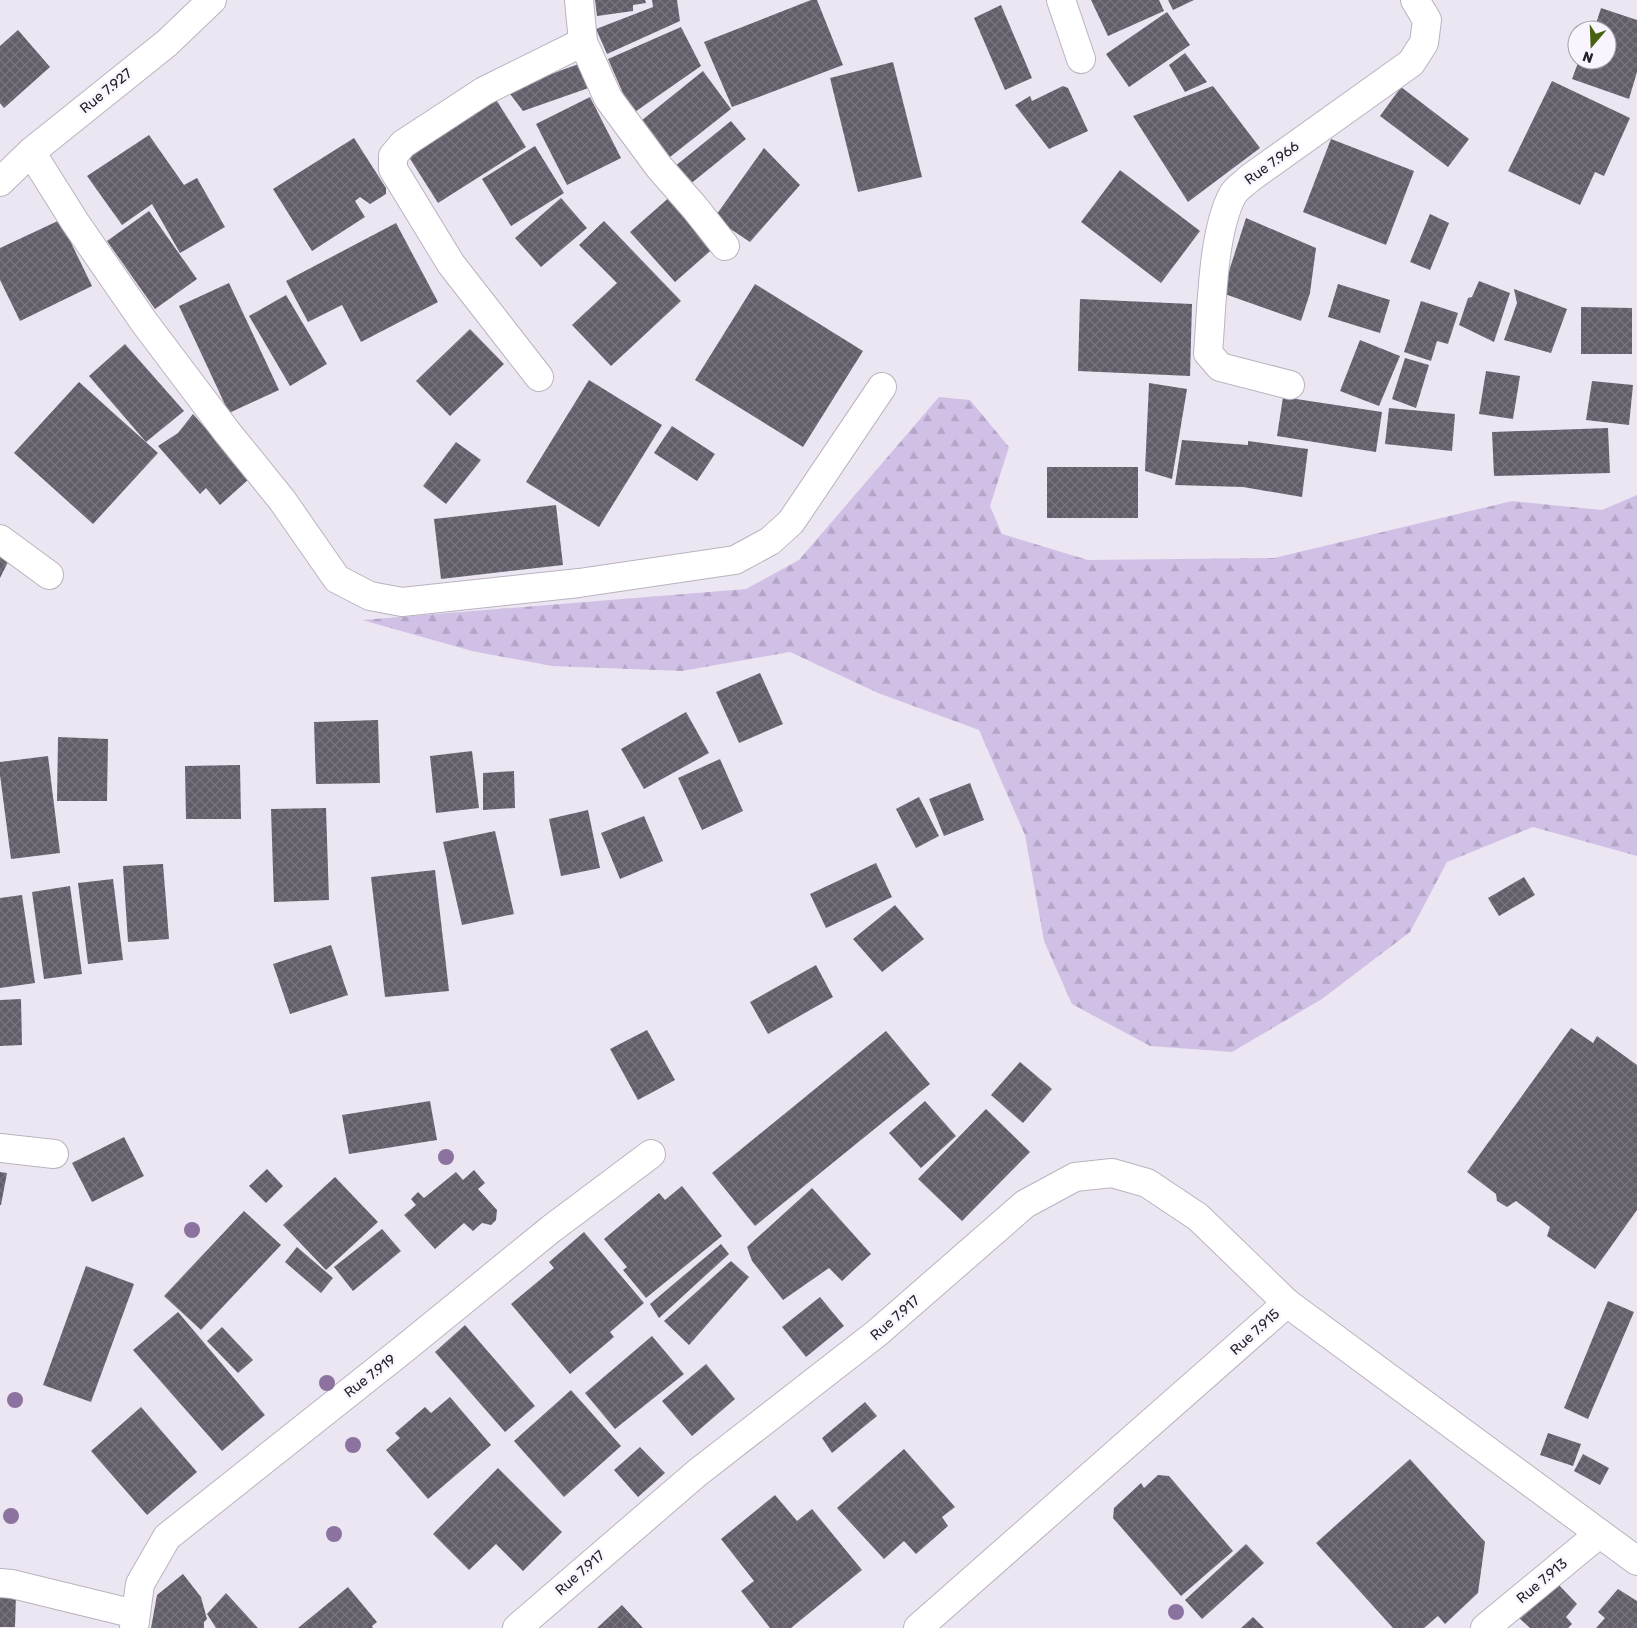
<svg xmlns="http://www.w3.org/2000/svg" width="1637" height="1628" viewBox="0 0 1637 1628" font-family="Rubik,sans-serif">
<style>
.forest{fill:url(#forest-firs)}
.building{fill:url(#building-cross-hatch)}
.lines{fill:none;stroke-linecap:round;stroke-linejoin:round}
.minor-casing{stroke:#b9b3bf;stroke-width:30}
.minor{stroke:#fff;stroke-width:28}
.tree{fill:#8b729f}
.labels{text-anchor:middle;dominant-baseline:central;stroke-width:5;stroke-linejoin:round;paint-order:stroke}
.street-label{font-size:14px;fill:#242227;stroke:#f9f4fe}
</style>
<defs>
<pattern id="forest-firs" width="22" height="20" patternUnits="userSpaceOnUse" patternTransform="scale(1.25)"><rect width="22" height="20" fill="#d1c0e6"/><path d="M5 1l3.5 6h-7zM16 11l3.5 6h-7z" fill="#b3a5c5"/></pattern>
<pattern id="building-cross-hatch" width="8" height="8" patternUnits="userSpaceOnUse" patternTransform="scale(1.25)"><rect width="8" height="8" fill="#625d68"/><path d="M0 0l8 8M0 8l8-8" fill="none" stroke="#79757e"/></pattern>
</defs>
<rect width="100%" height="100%" fill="#ece6f3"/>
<path class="forest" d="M 939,397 L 970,400 L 1009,447 L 990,506 L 1002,534 L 1088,560 L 1274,558 L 1512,501 L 1602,510 L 1637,495 L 1637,856 L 1533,827 L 1447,862 L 1410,932 L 1322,999 L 1232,1052 L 1150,1046 L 1072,1004 L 1044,941 L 1025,835 L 979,730 L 878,693 L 790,652 L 682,671 L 552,666 L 472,651 L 362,620 L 746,589 L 799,560 Z"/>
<g class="building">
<path d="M 595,0 L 645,0 L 646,3 L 633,5 L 633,11 L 597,16 Z"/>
<path d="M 652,0 L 677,0 L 680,21 L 607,54 L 596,29 L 653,7 Z"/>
<path d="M 811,0 L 817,0 L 843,65 L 732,107 L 704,42 Z"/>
<path d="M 1091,0 L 1159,0 L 1164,11 L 1108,36 Z"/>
<path d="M 1168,0 L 1194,0 L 1173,10 Z"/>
<path d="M 1001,5 L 1032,78 L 1005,90 L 974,18 Z"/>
<path d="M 1601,8 L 1637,20 L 1637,72 L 1629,99 L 1572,79 L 1579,60 L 1607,60 L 1607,30 L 1594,30 Z"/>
<path d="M 1167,12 L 1190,45 L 1129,87 L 1106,54 Z"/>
<path d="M 681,27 L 701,66 L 632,114 L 608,59 Z"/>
<path d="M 18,30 L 50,67 L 4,108 L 0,103 L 0,46 Z"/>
<path d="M 1185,53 L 1207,82 L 1185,92 L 1169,65 Z"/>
<path d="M 584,62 L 597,85 L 523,111 L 507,90 Z"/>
<path d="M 893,62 L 922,177 L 858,192 L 830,78 Z"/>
<path d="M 703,71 L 731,109 L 670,157 L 641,121 Z"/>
<path d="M 1552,81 L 1630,118 L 1604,176 L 1595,172 L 1580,205 L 1508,171 Z"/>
<path d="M 1063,86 L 1068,88 L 1088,131 L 1049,149 L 1015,105 L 1030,96 L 1032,101 Z"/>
<path d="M 1213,86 L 1260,148 L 1188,202 L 1133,116 Z"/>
<path d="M 1401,87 L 1469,139 L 1448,167 L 1380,116 Z"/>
<path d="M 590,97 L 621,158 L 567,185 L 536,124 Z"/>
<path d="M 495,98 L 526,147 L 438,203 L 407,154 Z"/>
<path d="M 731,121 L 746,139 L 689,185 L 674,167 Z"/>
<path d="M 149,135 L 184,185 L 197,178 L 225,227 L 180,253 L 152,204 L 122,225 L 87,176 Z"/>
<path d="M 354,138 L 386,188 L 386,194 L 370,204 L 360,197 L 355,201 L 365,217 L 312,251 L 273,189 Z"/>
<path d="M 1331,139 L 1414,171 L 1386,245 L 1303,212 Z"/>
<path d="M 535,146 L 564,193 L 511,226 L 482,179 Z"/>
<path d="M 764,148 L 800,185 L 750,242 L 714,218 Z"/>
<path d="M 1120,170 L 1200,231 L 1161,283 L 1081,222 Z"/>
<path d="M 672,195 L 716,246 L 675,282 L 630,232 Z"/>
<path d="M 561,198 L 587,228 L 541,267 L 515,238 Z"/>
<path d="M 149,211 L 197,279 L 155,309 L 107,241 Z"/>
<path d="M 1430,214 L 1449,223 L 1430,270 L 1410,262 Z"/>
<path d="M 1246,218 L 1316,248 L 1310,293 L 1301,321 L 1222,293 Z"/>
<path d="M 60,220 L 92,286 L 20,321 L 0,280 L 0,248 Z"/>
<path d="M 604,221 L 681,301 L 611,366 L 572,325 L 617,283 L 579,245 Z"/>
<path d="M 396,223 L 438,302 L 361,342 L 342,305 L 308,322 L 286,281 Z"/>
<path d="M 1479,281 L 1510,293 L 1494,342 L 1459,325 L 1468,298 L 1472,297 Z"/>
<path d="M 229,283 L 279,390 L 229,413 L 179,306 Z"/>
<path d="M 755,284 L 863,351 L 803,447 L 695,380 Z"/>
<path d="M 1338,284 L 1390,300 L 1380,333 L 1328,317 Z"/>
<path d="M 1514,289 L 1567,309 L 1551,353 L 1504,340 L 1517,303 Z"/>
<path d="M 286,295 L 327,364 L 290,386 L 249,316 Z"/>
<path d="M 1080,299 L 1192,304 L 1190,376 L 1078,371 Z"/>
<path d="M 1421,301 L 1458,313 L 1448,344 L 1437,341 L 1431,361 L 1404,352 Z"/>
<path d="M 1581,307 L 1632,308 L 1632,354 L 1581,354 Z"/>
<path d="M 470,329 L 504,364 L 450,416 L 416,381 Z"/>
<path d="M 1360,340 L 1400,356 L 1379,406 L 1340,391 Z"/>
<path d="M 125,344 L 184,411 L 146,442 L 89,376 Z"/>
<path d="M 1405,358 L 1429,365 L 1416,408 L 1392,399 Z"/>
<path d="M 1486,371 L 1520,376 L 1513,419 L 1479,414 Z"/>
<path d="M 589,380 L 662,425 L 599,527 L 526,482 Z"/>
<path d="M 1592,381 L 1633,385 L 1629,425 L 1586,420 Z"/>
<path d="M 79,382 L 158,453 L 93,524 L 14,453 Z"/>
<path d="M 1149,383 L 1187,389 L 1172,479 L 1145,471 Z"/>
<path d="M 1283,397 L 1382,412 L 1376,452 L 1277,436 Z"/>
<path d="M 1389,408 L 1455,414 L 1452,451 L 1385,444 Z"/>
<path d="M 193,414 L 207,430 L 210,427 L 249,479 L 220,505 L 206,488 L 200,494 L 158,446 L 178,433 Z"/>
<path d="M 672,426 L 715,454 L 697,481 L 654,453 Z"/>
<path d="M 1608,428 L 1610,473 L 1494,476 L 1492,432 Z"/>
<path d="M 1182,440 L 1248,445 L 1248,441 L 1308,449 L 1302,497 L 1243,487 L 1175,485 Z"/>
<path d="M 456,442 L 481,460 L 446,504 L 423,486 Z"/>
<rect x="1047" y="467" width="91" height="51"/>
<path d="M 556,505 L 563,565 L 441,579 L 434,519 Z"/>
<path d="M 0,555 L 9,560 L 0,578 Z"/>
<path d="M 760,673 L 783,724 L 739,743 L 716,692 Z"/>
<path d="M 686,712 L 709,753 L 644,789 L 621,749 Z"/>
<path d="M 378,720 L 380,783 L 316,784 L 314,722 Z"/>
<path d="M 58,737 L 108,739 L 107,801 L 57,801 Z"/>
<path d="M 472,751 L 479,808 L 436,813 L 430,756 Z"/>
<path d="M 48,756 L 60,853 L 11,859 L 0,775 L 0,762 Z"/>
<path d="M 720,759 L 743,811 L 702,830 L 678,778 Z"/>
<path d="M 240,765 L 241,819 L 186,819 L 185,766 Z"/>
<path d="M 514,771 L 515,808 L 483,810 L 483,773 Z"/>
<path d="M 970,783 L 984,820 L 944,836 L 929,799 Z"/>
<path d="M 919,797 L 939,836 L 916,848 L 896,809 Z"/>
<path d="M 326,808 L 329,900 L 274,902 L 271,809 Z"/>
<path d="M 588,810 L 600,868 L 561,876 L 549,819 Z"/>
<path d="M 644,816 L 663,861 L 620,879 L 601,833 Z"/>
<path d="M 495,831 L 514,914 L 462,925 L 443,842 Z"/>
<path d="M 876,863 L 892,897 L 826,928 L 810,894 Z"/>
<path d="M 163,864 L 169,939 L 128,942 L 123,866 Z"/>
<path d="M 435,870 L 449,991 L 385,997 L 371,877 Z"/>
<path d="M 1524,877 L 1535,895 L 1499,916 L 1488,898 Z"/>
<path d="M 113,879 L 123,960 L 88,964 L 78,883 Z"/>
<path d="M 70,886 L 82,974 L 44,979 L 32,892 Z"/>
<path d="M 22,895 L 35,983 L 0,988 L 0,898 Z"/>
<path d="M 895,905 L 924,939 L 882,972 L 853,939 Z"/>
<path d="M 331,945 L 348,995 L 290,1014 L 273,964 Z"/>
<path d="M 816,965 L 833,997 L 768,1034 L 750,1002 Z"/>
<path d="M 21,999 L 22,1045 L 0,1046 L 0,1000 Z"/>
<path d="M 1571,1028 L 1593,1043 L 1597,1036 L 1637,1065 L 1637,1210 L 1595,1269 L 1547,1236 L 1550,1227 L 1536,1216 L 1516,1201 L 1507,1207 L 1497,1201 L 1496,1194 L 1467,1172 Z"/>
<path d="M 647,1030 L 675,1080 L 638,1100 L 610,1049 Z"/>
<path d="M 886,1031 L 930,1084 L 755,1226 L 712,1173 Z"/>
<path d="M 1020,1062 L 1052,1089 L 1023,1123 L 991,1095 Z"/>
<path d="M 430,1101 L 437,1140 L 349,1154 L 342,1115 Z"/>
<path d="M 925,1101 L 956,1136 L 921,1168 L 889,1133 Z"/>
<path d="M 986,1109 L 1030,1152 L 962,1221 L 918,1179 Z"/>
<path d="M 124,1137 L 144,1176 L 92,1202 L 72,1163 Z"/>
<path d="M 267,1169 L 283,1186 L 266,1203 L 249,1186 Z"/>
<path d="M 474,1170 L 485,1183 L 478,1189 L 497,1210 L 496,1220 L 491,1225 L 482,1223 L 473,1231 L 464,1223 L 435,1249 L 404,1215 L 416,1205 L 411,1199 L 418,1192 L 424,1198 L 456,1172 L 463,1180 Z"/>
<path d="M 0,1172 L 7,1173 L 1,1205 L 0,1205 Z"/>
<path d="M 335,1177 L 378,1222 L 326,1270 L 283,1225 Z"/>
<path d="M 682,1186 L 722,1236 L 646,1298 L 623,1270 L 627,1267 L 604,1239 L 659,1193 L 665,1200 Z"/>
<path d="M 812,1188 L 871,1254 L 842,1281 L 829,1268 L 783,1300 L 752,1261 L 747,1247 Z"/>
<path d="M 244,1211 L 281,1245 L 201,1330 L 164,1296 Z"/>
<path d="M 382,1229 L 401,1251 L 353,1291 L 334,1267 Z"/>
<path d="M 584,1232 L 644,1303 L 610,1332 L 614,1337 L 570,1374 L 511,1304 L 554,1268 L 549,1262 Z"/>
<path d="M 721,1244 L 729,1254 L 659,1318 L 650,1304 Z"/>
<path d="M 297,1247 L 333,1278 L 321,1293 L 285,1262 Z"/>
<path d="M 731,1261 L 749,1277 L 689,1345 L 664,1321 Z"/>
<path d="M 86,1266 L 134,1284 L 91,1402 L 43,1385 Z"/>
<path d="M 820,1297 L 844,1326 L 806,1357 L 782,1327 Z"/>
<path d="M 1608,1301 L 1634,1312 L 1588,1419 L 1564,1408 Z"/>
<path d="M 178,1312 L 265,1415 L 222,1451 L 133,1350 Z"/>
<path d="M 465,1325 L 535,1406 L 505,1432 L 435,1352 Z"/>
<path d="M 222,1327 L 253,1360 L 238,1373 L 207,1341 Z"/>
<path d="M 652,1336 L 684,1374 L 615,1429 L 585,1393 Z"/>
<path d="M 706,1364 L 735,1399 L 692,1436 L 662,1401 Z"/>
<path d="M 571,1390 L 621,1446 L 564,1497 L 514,1441 Z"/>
<path d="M 450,1397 L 491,1445 L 428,1499 L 386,1450 L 400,1438 L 395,1433 L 425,1407 L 431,1413 Z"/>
<path d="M 865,1402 L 877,1416 L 832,1453 L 822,1438 Z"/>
<path d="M 141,1407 L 197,1472 L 147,1515 L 91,1451 Z"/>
<path d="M 1548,1433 L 1581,1444 L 1573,1466 L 1540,1455 Z"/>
<path d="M 640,1447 L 665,1473 L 638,1497 L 614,1470 Z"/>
<path d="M 904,1449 L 955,1507 L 942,1517 L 948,1526 L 916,1554 L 904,1541 L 884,1559 L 837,1508 Z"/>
<path d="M 1583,1454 L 1609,1468 L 1600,1485 L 1574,1471 Z"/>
<path d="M 1410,1459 L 1485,1542 L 1478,1593 L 1445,1624 L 1438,1616 L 1424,1628 L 1393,1628 L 1316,1543 Z"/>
<path d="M 498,1468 L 562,1532 L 523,1571 L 496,1544 L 469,1570 L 433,1534 Z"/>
<path d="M 1158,1475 L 1169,1476 L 1233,1551 L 1181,1596 L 1113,1518 L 1114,1508 L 1141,1483 L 1144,1488 Z"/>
<path d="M 775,1495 L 797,1521 L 812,1509 L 862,1570 L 791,1628 L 770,1628 L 741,1591 L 754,1581 L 721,1539 Z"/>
<path d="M 1246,1544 L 1264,1563 L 1202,1619 L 1185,1600 Z"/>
<path d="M 183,1574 L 201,1597 L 207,1619 L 204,1622 L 204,1628 L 151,1628 L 157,1595 Z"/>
<path d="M 1557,1583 L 1577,1604 L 1566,1617 L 1572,1624 L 1568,1628 L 1530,1628 L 1519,1618 Z"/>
<path d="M 348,1587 L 377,1622 L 372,1626 L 373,1628 L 298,1628 Z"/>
<path d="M 1618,1589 L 1637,1601 L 1637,1628 L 1596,1628 L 1605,1618 L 1598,1612 Z"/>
<path d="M 0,1593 L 16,1594 L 15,1627 L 0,1627 Z"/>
<path d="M 226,1593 L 258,1628 L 216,1628 L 207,1614 Z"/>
<path d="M 622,1605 L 643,1628 L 597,1628 Z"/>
<path d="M 1253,1617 L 1264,1628 L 1241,1628 Z"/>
</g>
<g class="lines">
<defs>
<g id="minor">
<path d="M 579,0 L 583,42 L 608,98 L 659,167 L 695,208 L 725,246"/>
<path d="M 1061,0 L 1081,59"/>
<path d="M 31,152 L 75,222 L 144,322 L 227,432 L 282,500 L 337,579 L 370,596 L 402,602 L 579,583 L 735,560 L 770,541 L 791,522 L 882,387"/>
<path d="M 0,182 L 31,152 L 167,43 L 212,0"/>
<path d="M 539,377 L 451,264 L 393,169 L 393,156 L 403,144 L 484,91 L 583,42"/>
<path d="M 1290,385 L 1220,367 L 1208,353 C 1212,308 1212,233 1233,194 C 1237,188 1245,183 1250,178 L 1411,63 L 1424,43 L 1427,20 L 1415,0"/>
<path d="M 0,539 L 49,575"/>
<path d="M 0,1148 L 54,1154"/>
<path d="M 0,1583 L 12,1584 L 135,1614"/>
<path d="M 134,1628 L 140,1584 L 167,1537 L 405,1348 L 551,1229 L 651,1154"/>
<path d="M 517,1628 L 697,1473 L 877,1333 L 1025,1204 L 1075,1177 L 1112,1173 L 1147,1183 L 1198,1217 L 1287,1303"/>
<path d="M 918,1628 L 1287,1303 L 1637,1561"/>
<path d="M 1485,1628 L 1599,1534"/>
</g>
</defs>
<use href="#minor" class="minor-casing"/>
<use href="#minor" class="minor"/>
</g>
<g class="tree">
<circle cx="446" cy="1157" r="8"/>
<circle cx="192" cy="1230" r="8"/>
<circle cx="327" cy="1383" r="8"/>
<circle cx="15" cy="1400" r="8"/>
<circle cx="353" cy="1445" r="8"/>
<circle cx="11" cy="1516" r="8"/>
<circle cx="334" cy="1534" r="8"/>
<circle cx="1176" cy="1612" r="8"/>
</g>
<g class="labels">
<g class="street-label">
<text transform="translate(106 91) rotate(-39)">Rue 7.927</text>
<text transform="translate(1272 163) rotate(-36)">Rue 7.966</text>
<text transform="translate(895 1318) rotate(-41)">Rue 7.917</text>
<text transform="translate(1255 1332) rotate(-42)">Rue 7.915</text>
<text transform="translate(370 1376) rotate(-38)">Rue 7.919</text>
<text transform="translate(580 1573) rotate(-41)">Rue 7.917</text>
<text transform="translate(1542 1581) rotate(-40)">Rue 7.913</text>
</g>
</g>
<g transform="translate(1592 45) rotate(199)"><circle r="24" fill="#f9f4fe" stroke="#a4a0a8"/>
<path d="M0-4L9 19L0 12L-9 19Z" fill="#496211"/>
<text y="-8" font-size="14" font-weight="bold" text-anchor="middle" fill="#242227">N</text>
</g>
</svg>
